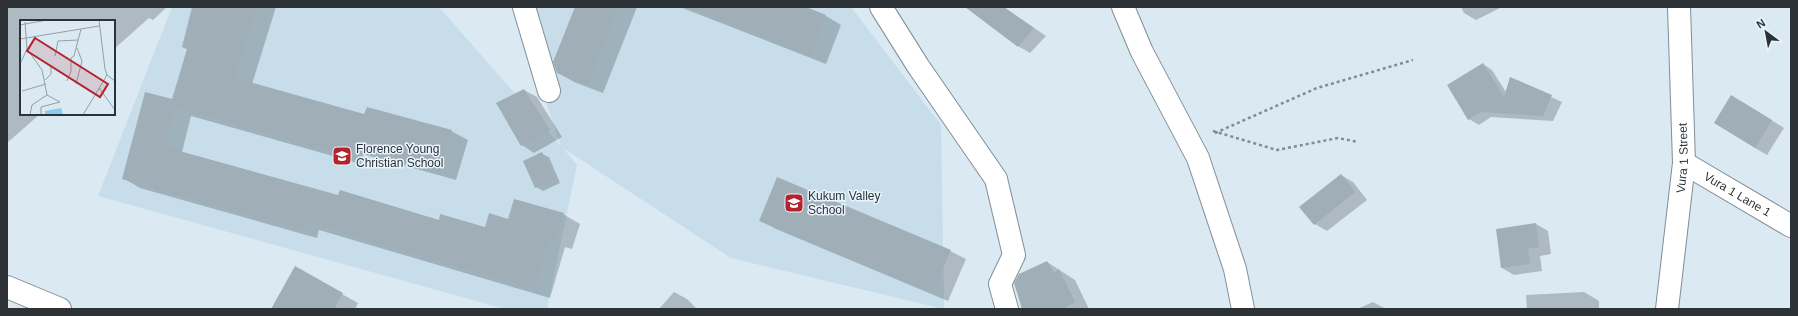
<svg xmlns="http://www.w3.org/2000/svg" width="1798" height="316" viewBox="0 0 1798 316" font-family="Arial,sans-serif">
<style>
.built{fill:#c7deea}
.shadow{fill:#0003}
.building{fill:#a0aeb7}
.lines{fill:none;stroke-linecap:round;stroke-linejoin:round}
.street-casing{stroke:#818e97;stroke-width:24}
.path{stroke:#828c92;stroke-width:2.5;stroke-dasharray:3 3;stroke-linecap:butt}
.street{stroke:#fff;stroke-width:22}
.labels{text-anchor:middle;dominant-baseline:central;stroke-width:3;stroke-linejoin:round;paint-order:stroke}
.poi-label{font-size:12px;fill:#2c3235;stroke:#e9f5fd;text-anchor:start}
.street-label{font-size:12px;fill:#2c3235;stroke:#e9f5fd}
.inset-road{fill:none;stroke:#94a0a6;stroke-width:1}
.view{fill:#b4232b;fill-opacity:0.15;stroke:#b4232b;stroke-width:2}
.inset-edge{fill:none;stroke:#2c3235;stroke-width:2}
</style>
<rect width="100%" height="100%" fill="#dae9f2"/>
<path class="built" d="M 172,7 L 439,7 L 561,146 L 513,7 L 851,7 L 941,125 L 944,309 L 731,258 L 563,148 L 577,165 L 547,309 L 505,309 L 98,196 Z"/>
<g class="shadow">
<path d="M 7,7 L 167,7 L 153,20 L 149,18 L 114,49 L 114,21 L 21,21 L 21,114 L 40,114 L 7,143 Z"/>
<path d="M 193,7 L 276,7 L 252,84 L 365,116 L 451,131 L 468,140 L 456,180 L 363,154 L 361,164 L 191,116 L 182,152 L 339,196 L 439,221 L 486,229 L 509,220 L 563,214 L 580,224 L 572,249 L 565,247 L 550,298 L 319,230 L 317,238 L 140,188 L 123,178 L 173,100 L 188,50 L 183,47 Z"/>
<path d="M 576,7 L 637,7 L 603,93 L 574,82 L 558,73 Z"/>
<path d="M 680,7 L 803,7 L 826,16 L 841,25 L 826,64 Z"/>
<path d="M 990,7 L 1003,7 L 1046,36 L 1030,53 L 1018,46 Z"/>
<path d="M 1461,7 L 1502,7 L 1476,20 L 1464,13 Z"/>
<path d="M 1483,64 L 1492,70 L 1506,92 L 1510,78 L 1562,102 L 1553,121 L 1491,117 L 1479,125 L 1469,119 Z"/>
<path d="M 524,90 L 537,97 L 562,137 L 534,153 L 522,145 Z"/>
<path d="M 1744,103 L 1784,128 L 1767,155 L 1755,148 Z"/>
<path d="M 542,154 L 549,157 L 560,183 L 543,191 L 536,187 Z"/>
<path d="M 1341,175 L 1353,182 L 1367,200 L 1327,231 L 1315,224 L 1301,207 Z"/>
<path d="M 760,220 L 950,251 L 966,259 L 948,301 L 776,229 Z"/>
<path d="M 1536,224 L 1548,231 L 1551,254 L 1540,256 L 1542,271 L 1514,275 L 1502,268 Z"/>
<path d="M 1047,262 L 1075,280 L 1089,309 L 1023,309 Z"/>
<path d="M 295,268 L 358,303 L 355,309 L 272,309 Z"/>
<path d="M 674,292 L 687,299 L 697,309 L 659,309 Z"/>
<path d="M 1584,292 L 1599,301 L 1599,309 L 1527,309 L 1526,295 Z"/>
<path d="M 1373,302 L 1386,309 L 1357,309 Z"/>
</g>
<g class="building">
<path d="M 192,7 L 257,7 L 235,78 L 364,114 L 367,107 L 452,130 L 440,171 L 347,146 L 344,155 L 174,107 L 165,147 L 338,195 L 340,190 L 439,220 L 440,214 L 485,227 L 489,213 L 508,219 L 514,199 L 564,213 L 556,240 L 549,238 L 534,289 L 303,221 L 301,230 L 122,179 L 145,92 L 172,99 L 187,49 L 182,47 Z"/>
<path d="M 575,7 L 618,7 L 587,85 L 557,73 L 553,62 Z"/>
<path d="M 689,7 L 806,7 L 826,15 L 810,56 Z"/>
<path d="M 965,7 L 1004,7 L 1034,28 L 1018,47 Z"/>
<path d="M 1483,63 L 1504,97 L 1510,77 L 1552,95 L 1543,116 L 1481,112 L 1468,120 L 1447,85 Z"/>
<path d="M 524,89 L 550,130 L 521,146 L 496,103 Z"/>
<path d="M 1731,95 L 1772,120 L 1755,148 L 1714,123 Z"/>
<path d="M 542,152 L 554,179 L 535,188 L 523,161 Z"/>
<path d="M 1341,174 L 1355,192 L 1314,225 L 1299,207 Z"/>
<path d="M 777,177 L 951,250 L 932,293 L 759,221 Z"/>
<path d="M 1536,223 L 1539,247 L 1528,249 L 1530,264 L 1501,268 L 1496,229 Z"/>
<path d="M 1047,261 L 1054,273 L 1059,269 L 1075,302 L 1063,309 L 1022,309 L 1014,283 L 1019,274 Z"/>
<path d="M 295,266 L 343,293 L 334,309 L 271,309 Z"/>
</g>
<g class="lines">
<defs>
<g id="street">
<path d="M 524,7 L 549,91"/>
<path d="M 881,7 L 918,66 L 996,179 L 1014,255 L 1000,284 L 1007,309"/>
<path d="M 1123,7 L 1142,52 L 1198,158 L 1235,269 L 1243,309"/>
<path id="s1" d="M 1684,163 L 1791,226"/>
<path d="M 7,287 L 60,309"/>
<path id="s2" d="M 1667,309 L 1684,163 L 1679,7"/>
</g>
</defs>
<use href="#street" class="street-casing"/>
<g class="path">
<path d="M 1213,131 L 1277,150 L 1338,138 L 1358,142"/>
<path d="M 1215,133 L 1317,88 L 1413,60"/>
</g>
<use href="#street" class="street"/>
</g>
<defs>
<symbol id="school-square" viewBox="-11 -11 22 22"><rect x="-9" y="-9" width="18" height="18" rx="4" fill="#b4232b" stroke="#e9f5fd"/><path d="M0-5L7-2L0 1L-7-2ZM-4 1L0 2.5L4 1V4Q0 6-4 4Z" fill="#fff"/></symbol>
</defs>
<g fill-rule="evenodd">
<use href="#school-square" x="331" y="145" width="22" height="22"/>
<use href="#school-square" x="783" y="192" width="22" height="22"/>
</g>
<g class="labels">
<g class="poi-label">
<text x="356" y="149">Florence Young<tspan x="356" dy="14">Christian School</tspan></text>
<text x="808" y="196">Kukum Valley<tspan x="808" dy="14">School</tspan></text>
</g>
<g class="street-label">
<text stroke="none"><textPath href="#s2" startOffset="152">Vura 1 Street</textPath></text>
<text stroke="none"><textPath href="#s1" startOffset="62">Vura 1 Lane 1</textPath></text>
</g>
</g>
<g transform="translate(20 20)">
<rect width="95" height="95" fill="#dae9f2"/>
<path d="M 41,88 L 43,95 L 25,95 L 25,91 Z" fill="#8acbf1"/>
<path class="inset-road" d="M 79,0 L 85,49 L 87,55 L 95,61M 5,2 L 7,29 L 22,50 L 27,75M 0,5 L 27,0M 0,19 L 79,6M 35,36 L 38,21 L 58,20M 0,44 L 7,29M 25,60 L 31,54 L 31,47M 47,61 L 51,51 L 51,38 L 54,36 L 61,9M 56,64 L 62,41 L 57,28M 79,68 L 95,90M 2,71 L 26,64M 10,95 L 12,85 L 27,75M 21,95 L 21,87 L 40,82 L 27,75M 63,95 L 87,55"/>
<path class="view" d="M 15,18 L 88,64 L 80,77 L 7,31 Z"/>
<rect width="95" height="95" class="inset-edge"/>
</g>
<rect width="1798" height="316" fill="none" stroke="#2c3235" stroke-width="16"/>
<g transform="translate(1766 32) rotate(328)" stroke="#e9f5fd" stroke-width="3" paint-order="stroke">
<path d="M0-3L7 15L0 10L-7 15Z" fill="#2c3235"/>
<text y="-6" font-size="11" font-weight="bold" text-anchor="middle" fill="#2c3235">N</text>
</g>
</svg>
